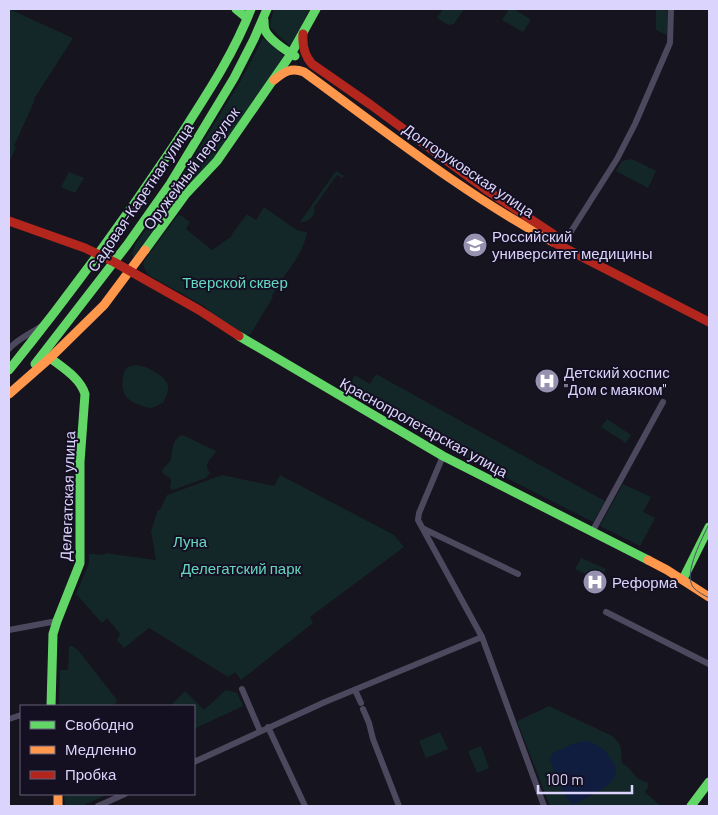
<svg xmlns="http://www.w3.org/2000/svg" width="718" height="815" viewBox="0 0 718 815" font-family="Barlow,sans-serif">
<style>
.green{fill:#132729}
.water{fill:#111d3e}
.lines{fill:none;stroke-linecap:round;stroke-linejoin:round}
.street{stroke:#4c495e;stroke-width:6}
.fast{stroke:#63d668;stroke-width:9}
.slow{stroke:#ff974d;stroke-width:9}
.jam{stroke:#b3261e;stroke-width:9}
.tram{stroke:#465566;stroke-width:1}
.labels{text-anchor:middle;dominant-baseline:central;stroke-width:4;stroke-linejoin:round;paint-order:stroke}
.street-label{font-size:15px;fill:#dbd4fc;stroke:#141022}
.poi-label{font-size:15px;fill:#dbd4fc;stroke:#141022;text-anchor:start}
.park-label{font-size:15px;fill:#65d6c2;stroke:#141022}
</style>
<rect width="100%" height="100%" fill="#16141e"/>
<g class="green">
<path d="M 9,9 L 73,38 L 34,99 L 34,102 L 14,146 L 16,147 L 10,160 L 9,159 Z"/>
<path d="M 274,9 L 310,9 L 290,46 L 271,28 L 270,23 Z"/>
<path d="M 443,9 L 464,9 L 454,24 L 448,25 L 437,18 Z"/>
<path d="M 509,9 L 514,9 L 530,19 L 530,21 L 523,32 L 502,20 Z"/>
<path d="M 656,9 L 667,9 L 667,35 L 656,30 Z"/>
<path d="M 263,38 L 283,55 L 284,57 L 213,159 L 182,191 L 134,258 L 132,254 L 135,245 L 172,192 L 193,158 L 240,82 Z"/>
<path d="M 632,159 L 656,171 L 648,188 L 616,171 L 622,161 Z"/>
<path d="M 336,171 L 344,176 L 342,178 L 337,175 L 314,207 C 316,215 309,223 300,222 Z"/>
<path d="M 69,172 L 84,178 L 75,193 L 61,187 Z"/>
<path d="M 264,207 L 295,229 L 300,231 L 307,232 C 306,244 293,266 284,276 C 282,283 276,289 272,296 L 273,297 L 250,335 L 246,335 L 212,314 L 204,306 L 150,276 C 146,272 142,267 144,261 L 178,215 L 182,216 L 190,222 L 186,229 L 212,250 L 221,244 L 223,242 L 231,237 C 233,231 243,220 247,214 L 256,220 Z"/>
<path d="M 137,365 C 147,366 168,377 168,387 C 169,393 165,398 163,403 C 160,404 155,407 152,408 C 148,408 143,406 140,405 C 121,399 120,386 125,369 L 131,366 Z"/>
<path d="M 376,374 L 605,501 L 593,522 L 473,461 L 346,390 L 355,375 L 370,384 Z"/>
<path d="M 607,419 L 631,435 L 626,443 L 601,427 Z"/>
<path d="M 181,435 L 185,436 L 216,451 C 214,456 206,461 207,467 C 207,469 209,471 210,473 L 206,478 L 173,490 L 170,488 L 171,481 L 170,478 C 166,476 163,475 162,470 L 171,460 C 172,451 172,440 181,435 Z"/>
<path d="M 222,475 L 274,486 L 280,475 L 394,535 L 404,547 L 310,617 L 313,623 L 241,680 L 235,672 L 228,677 L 149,628 L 124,648 L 117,640 L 120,634 L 107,618 L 102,623 L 76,594 L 89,563 L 89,554 L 105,555 L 105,553 L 156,560 L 151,531 L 158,510 L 160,510 L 167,495 Z"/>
<path d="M 623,484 L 651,497 L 643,512 L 655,518 L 640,546 L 600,526 Z"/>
<path d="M 581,558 L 606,569 L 600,581 L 575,569 Z"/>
<path d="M 69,646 L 72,646 L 78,650 L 117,700 L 116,703 L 109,706 L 104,706 L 102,704 L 97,706 L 59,706 L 60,670 L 68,670 Z"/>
<path d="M 226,690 L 237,693 L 243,706 L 194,729 L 194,706 L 170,706 L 185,691 L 204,710 Z"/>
<path d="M 549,706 L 612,736 C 623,745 621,750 622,763 L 629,768 L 637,778 L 648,783 L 648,787 L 645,792 L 658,804 L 664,806 L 550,806 L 517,721 Z"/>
<path d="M 440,732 L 448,749 L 426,758 L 419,741 Z"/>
<path d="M 481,746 L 489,768 L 477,773 L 468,751 Z"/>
<path d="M 64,794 L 108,794 L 82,806 L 65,806 Z"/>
</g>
<path class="water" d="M 586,741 C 597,743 605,749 611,759 C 614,763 617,769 616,774 C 613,787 586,797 575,804 L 572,804 C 560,793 556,774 550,760 L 551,755 L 553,753 L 572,744 Z"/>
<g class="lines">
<g class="street">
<path d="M 565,241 L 617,159 L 635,124 L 670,43 L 671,9"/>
<path d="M 9,349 C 17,339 30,334 40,327"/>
<path d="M 443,456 L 419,513 L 418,520 L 482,637 L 544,806"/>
<path d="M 424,529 L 518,574"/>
<path d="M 592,532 L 663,402"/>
<path d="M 606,612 L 709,664"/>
<path d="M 9,630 L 57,621"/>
<path d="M 242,689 L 260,731"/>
<path d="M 355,690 L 361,703"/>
<path d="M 363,709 L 369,723 L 373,739 L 399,806"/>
<path d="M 9,719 L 21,715"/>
<path d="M 268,727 L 305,806"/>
<path d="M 194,762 L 325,702 L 482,637"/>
<path d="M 98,806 L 125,794"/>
</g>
<g class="fast">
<path d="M 236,9 L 247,18"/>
<path d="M 264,20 C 264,24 264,29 266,32 C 272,42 285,50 295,56"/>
<path d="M 145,250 L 185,195 L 217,161 L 291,54 L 316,9"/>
<path d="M 239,336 L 443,456 L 648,560"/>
<path d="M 50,358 C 63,368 80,378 85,394 L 80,462 L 80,563 L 57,621 L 53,634 L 51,706"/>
<path d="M 35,364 L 127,245 L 170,184 L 234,78 L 254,39 L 267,9"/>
<path d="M 9,370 C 68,297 123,222 175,144 C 203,100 232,58 251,9"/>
<path d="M 683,579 L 709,527"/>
<path d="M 691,806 L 709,782"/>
</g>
<g class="slow">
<path d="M 274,80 C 284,72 291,67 304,72 C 385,131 464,194 553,242"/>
<path d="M 9,394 L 50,358 L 104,305 L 145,250"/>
<path d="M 648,560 L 667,570 L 709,597"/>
<path d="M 58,794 L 58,806"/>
</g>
<g class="jam">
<path d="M 303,34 C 302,46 304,55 312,64 L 371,105 L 485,189 L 553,234"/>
<path d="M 9,221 L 85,248 L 114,262 L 199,310 L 239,336"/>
<path d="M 553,242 L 709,322"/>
</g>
<path class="tram" d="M 709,524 C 703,537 683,573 693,587 C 697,592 704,595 709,598"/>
</g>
<defs>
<symbol id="university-disc" viewBox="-11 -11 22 22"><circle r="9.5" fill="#9691ae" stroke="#141022"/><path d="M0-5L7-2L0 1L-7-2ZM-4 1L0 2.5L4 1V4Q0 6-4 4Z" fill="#fff"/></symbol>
<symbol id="hospital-disc" viewBox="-11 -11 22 22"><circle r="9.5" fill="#9691ae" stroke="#141022"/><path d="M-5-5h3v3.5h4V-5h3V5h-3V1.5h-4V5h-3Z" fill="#fff"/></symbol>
</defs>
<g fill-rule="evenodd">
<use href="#university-disc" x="461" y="231" width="28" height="28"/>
<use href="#hospital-disc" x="533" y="367" width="28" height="28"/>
<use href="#hospital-disc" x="581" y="568" width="28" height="28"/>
</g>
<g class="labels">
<g class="street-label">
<text transform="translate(191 168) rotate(-53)">Оружейный переулок</text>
<text transform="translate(469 170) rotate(34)">Долгоруковская улица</text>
<text transform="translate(140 197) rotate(-56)">Садовая-Каретная улица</text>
<text transform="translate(424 427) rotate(29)">Краснопролетарская улица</text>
<text transform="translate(67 496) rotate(-88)">Делегатская улица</text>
</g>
<g class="poi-label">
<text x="492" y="236">Российский<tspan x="492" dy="17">университет медицины</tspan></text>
<text x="564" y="372">Детский хоспис<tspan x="564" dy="17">"Дом с маяком"</tspan></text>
<text x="612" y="582">Реформа</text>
</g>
<g class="park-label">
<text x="235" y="282">Тверской сквер</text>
<text x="190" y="541">Луна</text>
<text x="241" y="568">Делегатский парк</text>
</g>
</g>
<rect width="718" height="815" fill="none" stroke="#dbd4fc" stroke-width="20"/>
<rect x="20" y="705" width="175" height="90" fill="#141022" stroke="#645e79"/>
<rect x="30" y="721" width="25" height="8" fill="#63d668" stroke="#645e79"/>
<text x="65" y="730" font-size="15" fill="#dbd4fc">Свободно</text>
<rect x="30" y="746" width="25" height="8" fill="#ff974d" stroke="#645e79"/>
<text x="65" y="755" font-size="15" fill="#dbd4fc">Медленно</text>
<rect x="30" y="771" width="25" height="8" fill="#b3261e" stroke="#645e79"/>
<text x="65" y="780" font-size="15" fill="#dbd4fc">Пробка</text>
<path d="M538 785v8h94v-8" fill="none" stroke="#dbd4fc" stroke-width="2.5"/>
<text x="546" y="785" font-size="15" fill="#dbd4fc" stroke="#141022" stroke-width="4" paint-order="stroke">100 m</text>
</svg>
